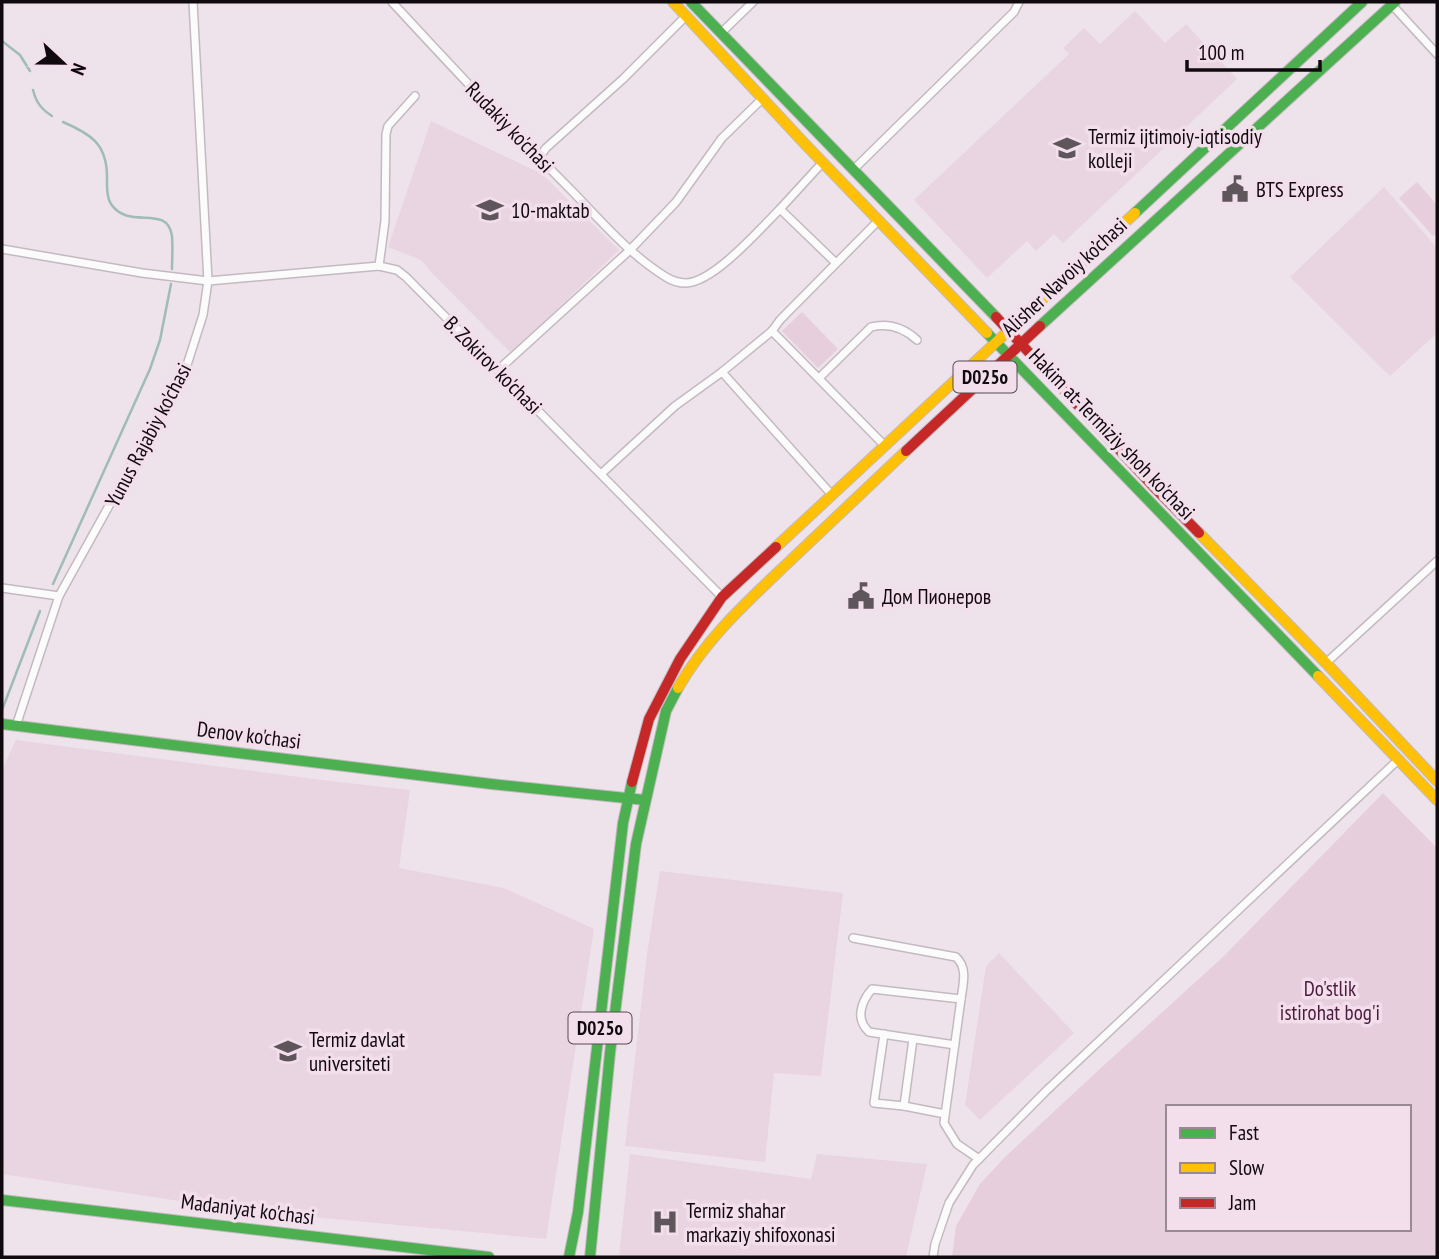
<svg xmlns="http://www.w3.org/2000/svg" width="1439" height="1259" viewBox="0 0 1439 1259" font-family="'PT Sans Narrow',sans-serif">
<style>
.built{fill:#e9d5e1}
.green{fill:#e6cedd;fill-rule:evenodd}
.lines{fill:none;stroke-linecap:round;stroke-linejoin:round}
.stream{stroke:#9fbcb6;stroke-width:2.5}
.street-casing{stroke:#c3bac0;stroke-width:10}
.fast-casing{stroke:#c3bac0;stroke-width:12}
.slow-casing{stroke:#c3bac0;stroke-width:12}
.jam-casing{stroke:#c3bac0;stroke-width:12}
.street{stroke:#fcfbfc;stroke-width:7}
.fast{stroke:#4caf50;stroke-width:10}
.slow{stroke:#ffc107;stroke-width:10}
.jam{stroke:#c62828;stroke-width:10}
.labels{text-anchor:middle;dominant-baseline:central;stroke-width:7;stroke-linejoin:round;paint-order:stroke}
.shield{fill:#f3deeb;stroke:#544a50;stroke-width:2}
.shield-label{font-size:19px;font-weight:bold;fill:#100a0e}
.street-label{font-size:21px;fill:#100a0e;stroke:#f3deeb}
.poi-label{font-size:21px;fill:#100a0e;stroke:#f3deeb;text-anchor:start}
.park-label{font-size:21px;fill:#4a1c3d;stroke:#f3deeb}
</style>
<rect width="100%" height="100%" fill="#eee3ea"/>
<g class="built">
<path d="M 1135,11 L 1165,43 L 1186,24 L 1237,79 L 1063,243 L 1054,234 L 1036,251 L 1027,241 L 987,278 L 914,200 L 1069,54 L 1063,48 L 1084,28 L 1100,44 Z"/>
<path d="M 431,121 L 542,174 L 619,250 L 511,353 L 432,273 L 421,260 L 388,247 Z"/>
<path d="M 1384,187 L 1437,248 L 1437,333 L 1390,376 L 1290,277 Z"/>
<path d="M 16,740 L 322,780 L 410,790 L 399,868 L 504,888 L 594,929 L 546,1239 L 238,1210 L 2,1174 L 2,770 Z"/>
<path d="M 660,871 L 843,893 L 821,1076 L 774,1073 L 765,1162 L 625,1146 L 647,954 Z"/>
<path d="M 999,953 L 1074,1033 L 980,1120 L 965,1105 L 986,966 Z"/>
<path d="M 630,1154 L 811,1179 L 817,1154 L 927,1164 L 906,1257 L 619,1257 Z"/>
</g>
<g class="green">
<path d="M 1417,182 L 1437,205 L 1437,233 L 1433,236 L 1399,198 Z"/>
<path d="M 802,312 L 838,349 L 818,368 L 782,331 Z"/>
<path d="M 1383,793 L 1437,848 L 1437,1257 L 952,1257 L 956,1226 L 980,1184 L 1005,1157 L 1102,1067 L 1223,957 ZM 1168,1107 L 1409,1107 L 1409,1229 L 1168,1229 Z"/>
</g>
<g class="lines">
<g class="stream">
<path d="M 2,41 L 20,55 L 30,71"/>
<path d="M 33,90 C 36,102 41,109 52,116"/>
<path d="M 63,122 C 91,134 107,144 107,177 C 107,185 106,197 111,204 C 129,231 167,203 172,236 C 173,247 172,259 172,269"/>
<path d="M 53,584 L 150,369 L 160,340 L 171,284"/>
<path d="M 2,710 L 40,611"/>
</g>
<defs>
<g id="street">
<path d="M 392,2 C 451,66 510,129 572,191 C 601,221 630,255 666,277 C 672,281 678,283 686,283 C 714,282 760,229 780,209"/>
<path d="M 1392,5 L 1437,54"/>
<path d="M 721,33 L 753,2"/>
<path d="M 539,158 L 546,148 L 623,79 L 686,16"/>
<path d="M 823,162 L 780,209 L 836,263"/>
<path d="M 853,170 L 1014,12 L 1019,2"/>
<path d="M 879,220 L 780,320 L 772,331 L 884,445"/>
<path d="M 2,249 L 142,273 L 208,281 L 379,266 L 397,270 L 406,277 L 722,597"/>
<path d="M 379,266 L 385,221 L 386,134 L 388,126 L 415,96"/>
<path d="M 498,370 L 630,250 L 676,202 L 722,138 L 762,99"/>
<path d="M 722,372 L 832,495"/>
<path d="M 819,378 L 871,327 C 888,323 904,328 917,340"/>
<path d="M 601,474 L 675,406 L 722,372 L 772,331"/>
<path d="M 2,588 L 59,596"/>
<path d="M 1326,663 L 1437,561"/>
<path d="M 16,726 L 59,596 L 187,365 L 203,315 L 208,281 L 193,2"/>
<path d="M 853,938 L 956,957 C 968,968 963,984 961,999"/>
<path d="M 884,1034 L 874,1103 L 904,1106 L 945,1114"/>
<path d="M 955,1045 L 869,1032 C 855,1019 861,1002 872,989 L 961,999 L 944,1123 L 957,1144 L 979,1159"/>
<path d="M 904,1106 L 913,1039"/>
<path d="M 933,1257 L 935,1244 L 949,1203 L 973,1165 L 1047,1090 L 1399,759"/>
</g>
<g id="fast">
<path d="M 691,2 L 996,317"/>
<path d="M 1135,213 L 1362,2"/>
<path d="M 1040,326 L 1395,2"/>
<path d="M 987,333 L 1318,676"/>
<path d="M 2,724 L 491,784 L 645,800"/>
<path d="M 2,1200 L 489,1257"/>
<path d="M 453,1253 L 457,1257"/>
<path d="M 569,1257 L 578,1212 L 623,823 L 632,782"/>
<path d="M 590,1257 L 610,1053 L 636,844 L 666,711 L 678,688"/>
</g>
<g id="slow">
<path d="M 673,2 L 804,143 L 987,333"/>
<path d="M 1199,533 L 1326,663 L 1437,781"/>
<path d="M 776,547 L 1135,213"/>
<path d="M 1318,676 L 1437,800"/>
<path d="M 678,688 C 707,637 750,599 792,559 C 830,523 868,487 906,451"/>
</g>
<g id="jam">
<path d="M 996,317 L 1154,487 L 1199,533"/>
<path d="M 906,451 L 1040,326"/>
<path d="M 632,782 L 649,719 L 680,659 L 722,597 L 776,547"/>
</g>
</defs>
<use href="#street" class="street-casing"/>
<use href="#fast" class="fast-casing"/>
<use href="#slow" class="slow-casing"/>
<use href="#jam" class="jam-casing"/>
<use href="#street" class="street"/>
<use href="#fast" class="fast"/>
<use href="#slow" class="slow"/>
<use href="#jam" class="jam"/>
</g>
<defs>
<symbol id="university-bare" viewBox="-9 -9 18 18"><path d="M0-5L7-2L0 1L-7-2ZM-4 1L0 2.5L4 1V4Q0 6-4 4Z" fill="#5e565b" stroke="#f3deeb" stroke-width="2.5" paint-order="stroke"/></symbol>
<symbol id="civic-bare" viewBox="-9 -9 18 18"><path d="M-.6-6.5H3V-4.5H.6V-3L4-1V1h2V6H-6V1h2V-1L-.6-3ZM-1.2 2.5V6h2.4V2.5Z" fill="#5e565b" stroke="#f3deeb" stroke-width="2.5" paint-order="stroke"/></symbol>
<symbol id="school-bare" viewBox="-9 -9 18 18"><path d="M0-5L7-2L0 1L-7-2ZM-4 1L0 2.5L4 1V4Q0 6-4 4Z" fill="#5e565b" stroke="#f3deeb" stroke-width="2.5" paint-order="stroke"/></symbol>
<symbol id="hospital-bare" viewBox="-9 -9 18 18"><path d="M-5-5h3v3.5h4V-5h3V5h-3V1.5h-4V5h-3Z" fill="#5e565b" stroke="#f3deeb" stroke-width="2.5" paint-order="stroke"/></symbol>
</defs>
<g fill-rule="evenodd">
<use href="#university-bare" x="1048" y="129" width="38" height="38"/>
<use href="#civic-bare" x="1216" y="170" width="38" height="38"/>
<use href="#school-bare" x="471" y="191" width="38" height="38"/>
<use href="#civic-bare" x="842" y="577" width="38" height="38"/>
<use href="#university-bare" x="269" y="1032" width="38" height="38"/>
<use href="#hospital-bare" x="646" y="1203" width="38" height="38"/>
</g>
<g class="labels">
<g class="shield">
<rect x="953.5" y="361.5" width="63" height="31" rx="5"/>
<rect x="568.5" y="1012.5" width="63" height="31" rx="5"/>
</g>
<g class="shield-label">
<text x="985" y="377">D025o</text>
<text x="600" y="1028">D025o</text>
</g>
<g class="street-label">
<text transform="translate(510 127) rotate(46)">Rudakiy ko'chasi</text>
<text transform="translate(1064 277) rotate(-43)">Alisher Navoiy ko’chasi</text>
<text transform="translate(493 365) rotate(45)">B. Zokirov ko'chasi</text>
<text transform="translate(1112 434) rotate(46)">Hakim at-Termiziy shoh ko'chasi</text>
<text transform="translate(148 435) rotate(-62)">Yunus Rajabiy ko'chasi</text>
<text transform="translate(249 735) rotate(7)">Denov ko'chasi</text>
<text transform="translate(248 1209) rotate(7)">Madaniyat ko'chasi</text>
</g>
<g class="poi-label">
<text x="1088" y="136">Termiz ijtimoiy-iqtisodiy<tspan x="1088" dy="24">kolleji</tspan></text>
<text x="1256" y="189">BTS Express</text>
<text x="511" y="210">10-maktab</text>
<text x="882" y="596">Дом Пионеров</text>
<text x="309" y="1039">Termiz davlat<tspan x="309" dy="24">universiteti</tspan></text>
<text x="686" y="1210">Termiz shahar<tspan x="686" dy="24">markaziy shifoxonasi</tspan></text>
</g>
<g class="park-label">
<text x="1330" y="988">Do'stlik<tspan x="1330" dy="24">istirohat bog'i</tspan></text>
</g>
</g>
<rect width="1439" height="1259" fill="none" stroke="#100a0e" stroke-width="7"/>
<rect x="1166" y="1105" width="245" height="126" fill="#f3deeb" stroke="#988993" stroke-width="2"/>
<rect x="1180" y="1128" width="35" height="10" fill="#4caf50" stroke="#988993" stroke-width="2"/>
<text x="1229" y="1140" font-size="21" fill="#100a0e">Fast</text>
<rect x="1180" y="1163" width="35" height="10" fill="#ffc107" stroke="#988993" stroke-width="2"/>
<text x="1229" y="1175" font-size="21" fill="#100a0e">Slow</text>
<rect x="1180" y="1198" width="35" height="10" fill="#c62828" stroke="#988993" stroke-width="2"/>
<text x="1229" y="1210" font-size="21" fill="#100a0e">Jam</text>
<g transform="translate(63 63) rotate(112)" stroke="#f3deeb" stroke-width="5" paint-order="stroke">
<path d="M0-5L12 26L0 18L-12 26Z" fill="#100a0e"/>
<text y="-10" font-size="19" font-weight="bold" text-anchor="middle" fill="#100a0e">N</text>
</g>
<path d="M1187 60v10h133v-10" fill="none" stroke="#100a0e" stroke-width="3.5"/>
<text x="1198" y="60" font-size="21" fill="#100a0e" stroke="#f3deeb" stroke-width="5" paint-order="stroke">100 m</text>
</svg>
